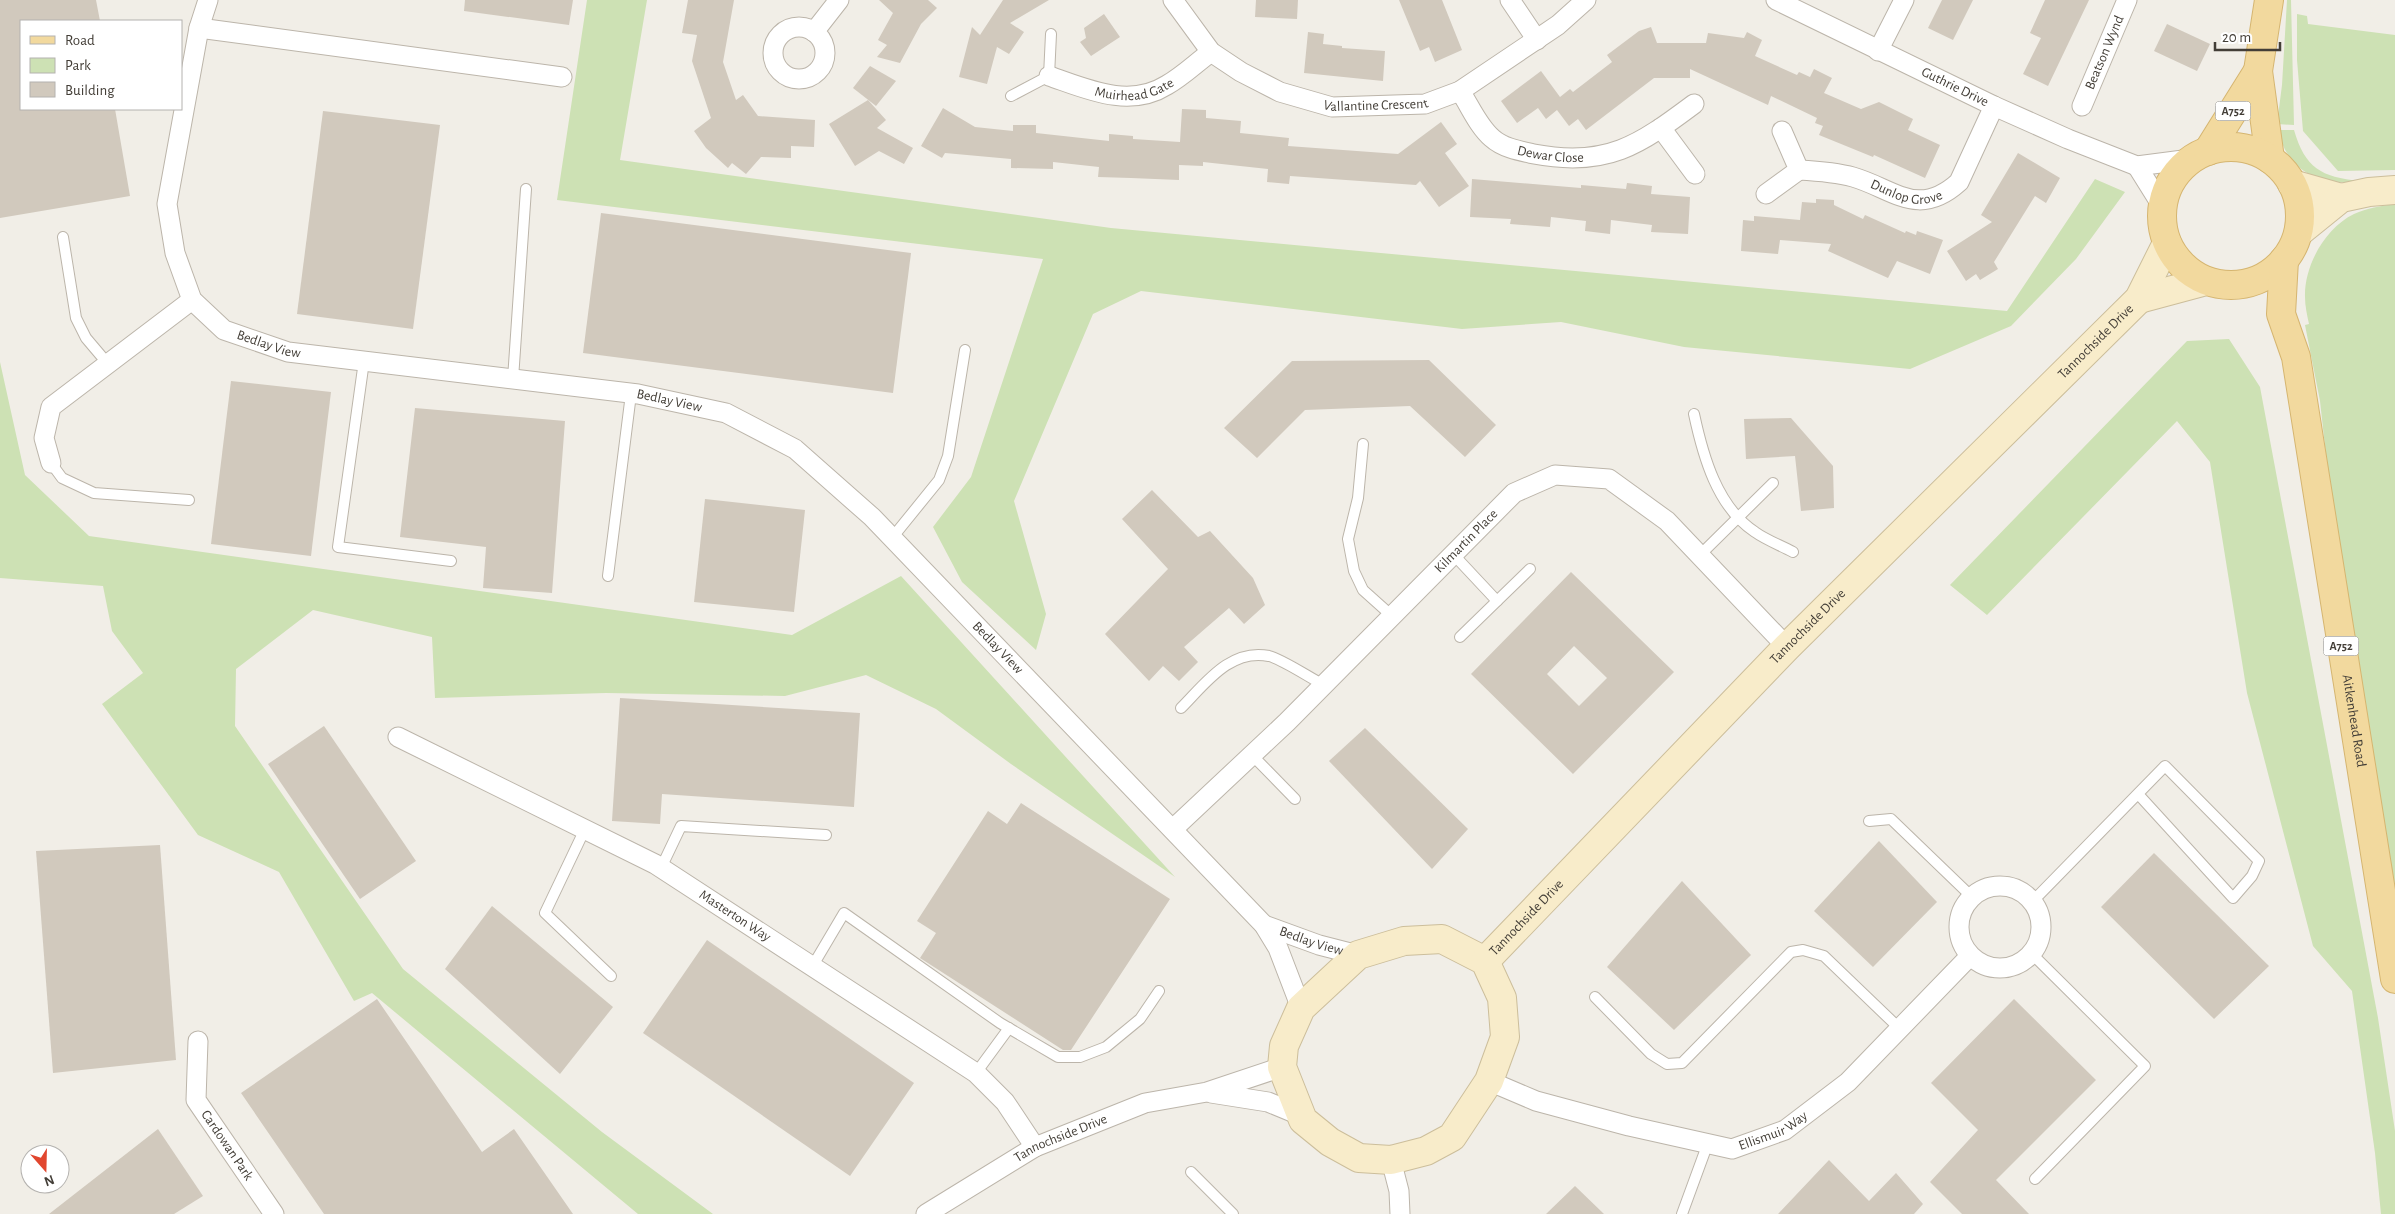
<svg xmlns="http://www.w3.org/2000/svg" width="2395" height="1214" viewBox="0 0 2395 1214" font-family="'Alegreya Sans',sans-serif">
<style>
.green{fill:#cde1b4}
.building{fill:#d1c9bd;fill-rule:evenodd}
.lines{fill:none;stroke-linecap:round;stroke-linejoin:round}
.lane-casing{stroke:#bcb5aa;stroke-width:12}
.street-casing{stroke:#bcb5aa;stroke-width:21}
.secondary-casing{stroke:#ccbe9b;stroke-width:30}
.primary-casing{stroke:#d5b570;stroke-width:30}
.lane{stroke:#fff;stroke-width:10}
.street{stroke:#fff;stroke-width:19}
.secondary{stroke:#f8ecca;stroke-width:28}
.primary{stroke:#f2d99e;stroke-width:28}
.labels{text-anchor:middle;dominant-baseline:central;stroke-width:4;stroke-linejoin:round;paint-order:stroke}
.shield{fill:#fff;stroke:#7b7873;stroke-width:1}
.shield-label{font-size:12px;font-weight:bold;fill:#433e37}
.street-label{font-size:14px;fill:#433e37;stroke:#fff}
</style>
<rect width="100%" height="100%" fill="#f1eee7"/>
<g class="green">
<path d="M 587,0 L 647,0 L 620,160 L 1111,228 L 2007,311 L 2095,179 L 2125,192 L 2076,259 L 2011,326 L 1910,369 L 1684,347 L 1561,322 L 1462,329 L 1141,291 L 1093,314 L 1014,501 L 1046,614 L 1036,650 L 962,582 L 933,527 L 971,477 L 1043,259 L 557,200 Z"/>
<path d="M 2287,0 L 2291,0 L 2294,125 L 2277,124 L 2282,85 Z"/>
<path d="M 2297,14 L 2307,16 L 2308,24 L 2395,35 L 2395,170 L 2338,171 L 2303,131 L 2297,60 Z"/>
<path d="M 2278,130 L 2294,130 C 2305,168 2321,177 2360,181 C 2320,187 2287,171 2278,130 Z"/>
<path d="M 2395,204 L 2395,886 L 2394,886 L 2328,473 L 2320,401 L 2305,325 L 2309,324 C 2307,315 2305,306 2305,297 C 2304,266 2325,228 2354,214 C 2367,208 2381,206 2395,204 Z"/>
<path d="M 2229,339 L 2260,387 L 2378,1018 L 2395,1131 L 2395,1214 L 2381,1214 L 2375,1153 L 2352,991 L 2313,946 L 2247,693 L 2210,462 L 2177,421 L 1987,615 L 1950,585 L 2187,341 Z"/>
<path d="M 0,362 L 25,475 L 89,536 L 792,635 L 901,576 L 1175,877 L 1011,764 L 936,709 L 866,675 L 785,696 L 606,693 L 435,698 L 432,637 L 313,610 L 236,669 L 235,726 L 403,969 L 602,1132 L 713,1214 L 638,1214 L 372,993 L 354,1001 L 279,872 L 198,835 L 102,704 L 143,673 L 112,631 L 103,586 L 0,578 Z"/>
</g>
<g class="building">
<path d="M 0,0 L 96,0 L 100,21 L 21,21 L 21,109 L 115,109 L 130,196 L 0,218 Z"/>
<path d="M 465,0 L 573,0 L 569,25 L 464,11 Z"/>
<path d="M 688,0 L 734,0 L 723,62 L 736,100 L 743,95 L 758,116 L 815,120 L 814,147 L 791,146 L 791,158 L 761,157 L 746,174 L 732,163 L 728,168 L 706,148 L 694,131 L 711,118 L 692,61 L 697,35 L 682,33 Z"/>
<path d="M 879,0 L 928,0 L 937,8 L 921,24 L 900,63 L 877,57 L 887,45 L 878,40 L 893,13 Z"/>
<path d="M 1003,0 L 1049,0 L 1010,23 L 1024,32 L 1009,54 L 997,47 L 987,84 L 959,77 L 972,27 L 980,35 Z"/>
<path d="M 1256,0 L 1298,0 L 1297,19 L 1255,17 Z"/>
<path d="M 1399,0 L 1442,0 L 1462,50 L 1435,62 L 1429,47 L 1420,51 Z"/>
<path d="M 1942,0 L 1973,0 L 1953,40 L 1928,28 Z"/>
<path d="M 2045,0 L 2089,0 L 2048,86 L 2023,74 L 2041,38 L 2030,33 Z"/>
<path d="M 1104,14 L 1120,37 L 1091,56 L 1080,42 L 1086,38 L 1084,28 Z"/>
<path d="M 2167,24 L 2210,44 L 2197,71 L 2154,51 Z"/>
<path d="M 1651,27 L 1657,43 L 1706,43 L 1708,33 L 1744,38 L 1747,32 L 1762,40 L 1755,56 L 1797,75 L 1799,72 L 1810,77 L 1814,69 L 1832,78 L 1824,93 L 1861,109 L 1879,102 L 1913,119 L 1908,130 L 1940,145 L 1925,178 L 1874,155 L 1873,157 L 1819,135 L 1823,126 L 1815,123 L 1817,118 L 1771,96 L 1768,105 L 1690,69 L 1690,78 L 1654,78 L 1586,130 L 1578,119 L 1569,126 L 1557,110 L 1546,119 L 1538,108 L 1517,123 L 1501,101 L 1541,71 L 1560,97 L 1570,89 L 1573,92 L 1612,62 L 1607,55 L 1639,31 Z"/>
<path d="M 1308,32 L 1324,34 L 1323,44 L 1342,46 L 1342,48 L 1385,51 L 1383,81 L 1304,73 Z"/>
<path d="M 870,66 L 896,81 L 876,106 L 853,88 Z"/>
<path d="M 868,100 L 886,120 L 877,128 L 913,148 L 904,164 L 879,151 L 855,166 L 829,124 Z"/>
<path d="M 943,108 L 975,127 L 1013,131 L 1013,125 L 1036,125 L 1036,133 L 1109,141 L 1109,134 L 1133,136 L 1133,139 L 1180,142 L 1182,109 L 1206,110 L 1206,118 L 1241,121 L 1240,133 L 1289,138 L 1288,146 L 1398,154 L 1441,122 L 1457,144 L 1445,153 L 1469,186 L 1439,207 L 1420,181 L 1416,185 L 1290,176 L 1289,184 L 1267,182 L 1268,169 L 1203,162 L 1203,166 L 1179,165 L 1179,180 L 1131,178 L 1098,177 L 1099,167 L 1053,162 L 1053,169 L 1011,168 L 1011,159 L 945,153 L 942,158 L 921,146 Z"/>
<path d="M 323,111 L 440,125 L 413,329 L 297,314 Z"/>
<path d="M 2018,153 L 2060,178 L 2046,203 L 2035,196 L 1994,262 L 1998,269 L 1980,280 L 1976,274 L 1966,281 L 1947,251 L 1992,222 L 1981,215 Z"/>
<path d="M 1472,179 L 1581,188 L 1581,185 L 1626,189 L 1627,183 L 1652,186 L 1651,194 L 1690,197 L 1688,234 L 1651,232 L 1652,225 L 1611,220 L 1610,234 L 1585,231 L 1586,221 L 1551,217 L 1550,227 L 1510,224 L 1511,219 L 1470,217 Z"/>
<path d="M 1816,199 L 1834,200 L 1834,205 L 1863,219 L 1865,215 L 1905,233 L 1906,231 L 1916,235 L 1917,231 L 1943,240 L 1930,274 L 1897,261 L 1888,278 L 1828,251 L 1831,244 L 1780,240 L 1778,254 L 1741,251 L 1743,220 L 1754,221 L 1754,216 L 1800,220 L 1802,202 L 1816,203 Z"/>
<path d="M 601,213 L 911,253 L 893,393 L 583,353 Z"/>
<path d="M 1429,360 L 1496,425 L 1465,457 L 1410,406 L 1305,410 L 1257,458 L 1224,428 L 1292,361 Z"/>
<path d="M 231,381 L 331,392 L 311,556 L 211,544 Z"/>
<path d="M 415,408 L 565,421 L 552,593 L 483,588 L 486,547 L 400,537 Z"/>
<path d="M 1791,418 L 1833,466 L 1834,508 L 1801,511 L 1795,456 L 1746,459 L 1744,419 Z"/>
<path d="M 1152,490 L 1198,537 L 1210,531 L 1253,578 L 1265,605 L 1244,624 L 1229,608 L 1184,647 L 1198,662 L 1179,681 L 1163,666 L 1149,681 L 1105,634 L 1168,569 L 1122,519 Z"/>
<path d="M 705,499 L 805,510 L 794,612 L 694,602 Z"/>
<path d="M 1571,572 L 1674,672 L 1573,774 L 1471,674 ZM 1574,646 L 1607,678 L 1579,706 L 1547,674 Z"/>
<path d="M 620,698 L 860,713 L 854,807 L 662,794 L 660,824 L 612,821 Z"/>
<path d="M 324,726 L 416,861 L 360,899 L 268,764 Z"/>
<path d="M 1365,728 L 1468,829 L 1432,869 L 1329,761 Z"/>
<path d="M 1021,803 L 1170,899 L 1071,1050 L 1063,1050 L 920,958 L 936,933 L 917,921 L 988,811 L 1007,824 Z"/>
<path d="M 1879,841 L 1937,902 L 1873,967 L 1814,911 Z"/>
<path d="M 160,845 L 176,1060 L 53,1073 L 36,851 Z"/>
<path d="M 2154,853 L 2269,966 L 2214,1019 L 2101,907 Z"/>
<path d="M 1682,881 L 1751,955 L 1674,1030 L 1607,967 Z"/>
<path d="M 492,906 L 613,1007 L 560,1074 L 445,969 Z"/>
<path d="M 707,940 L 914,1083 L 850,1176 L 643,1033 Z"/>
<path d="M 377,999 L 482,1152 L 514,1129 L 573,1214 L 324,1214 L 241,1093 Z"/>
<path d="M 2014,999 L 2096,1080 L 1996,1180 L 2029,1214 L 1962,1214 L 1930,1182 L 1978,1130 L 1931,1083 Z"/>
<path d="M 158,1129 L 203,1196 L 174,1214 L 49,1214 Z"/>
<path d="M 1829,1160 L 1869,1201 L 1896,1173 L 1923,1204 L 1914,1214 L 1778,1214 Z"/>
<path d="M 1575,1186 L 1604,1214 L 1546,1214 Z"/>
</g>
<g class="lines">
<defs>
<g id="lane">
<path d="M 1011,96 L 1049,76 L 1051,34"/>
<path d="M 63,237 L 76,318 L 86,338 L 108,364"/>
<path d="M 364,361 L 338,547 L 451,561"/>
<path d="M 513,379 L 526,189"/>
<path d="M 1694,414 C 1703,456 1717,507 1755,532 C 1766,540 1780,545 1793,552"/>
<path d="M 1363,444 L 1358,498 L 1348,539 L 1354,571 L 1363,590 L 1392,616"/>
<path d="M 51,463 L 62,478 L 94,493 L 189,500"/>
<path d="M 892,538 L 939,480 L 948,456 L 965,350"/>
<path d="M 1453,554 L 1497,601 L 1460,637"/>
<path d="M 1700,555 L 1773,483"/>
<path d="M 608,576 L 631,394"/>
<path d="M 1497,601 L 1530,569"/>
<path d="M 1181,708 C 1205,684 1230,648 1269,656 C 1282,659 1310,678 1324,685"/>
<path d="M 1252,755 L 1295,799"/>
<path d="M 1869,821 L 1891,819 L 1972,897"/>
<path d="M 585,829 L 545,913 L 611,976"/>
<path d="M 661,868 L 681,826 L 826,835"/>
<path d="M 2033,901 L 2165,766 L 2259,861 L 2252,876 L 2233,898 L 2138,794"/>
<path d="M 2032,954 L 2145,1066 L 2035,1179"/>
<path d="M 812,967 L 844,913 L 1000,1023 L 1058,1057 L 1080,1057 L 1106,1047 L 1140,1019 L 1159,991"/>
<path d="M 1595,997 L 1651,1054 L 1667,1064 L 1682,1063 L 1791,952 L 1803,950 L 1824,956 L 1900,1029"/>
<path d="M 976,1073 L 1009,1028"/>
<path d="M 1191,1172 L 1233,1214"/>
<path d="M 1682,1214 L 1708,1143"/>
</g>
<g id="street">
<path id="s1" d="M 208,0 L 199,28 L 167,204 L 175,253 L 192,300 L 224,330 L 288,352 L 638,394 L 726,413 L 795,449 L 872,517 L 1264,925 L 1278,948 L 1301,1008"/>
<path id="s2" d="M 1173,0 L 1211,52 L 1241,72 L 1280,92 L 1332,107 L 1425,104 L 1460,91 L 1558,25 L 1586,0"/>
<path d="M 1510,0 L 1537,40"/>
<path id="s3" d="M 1776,0 L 1994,106 L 2068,139 L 2137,166 L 2191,159"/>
<circle cx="799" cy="53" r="26"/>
<path d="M 199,28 L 562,77"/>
<path d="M 814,32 L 839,0"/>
<path d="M 1878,51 L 1904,0"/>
<path id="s4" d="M 1049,76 C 1087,89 1129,109 1167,85 C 1183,76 1196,63 1211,52"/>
<path id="s5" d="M 1460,91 C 1470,106 1478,126 1492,138 C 1503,148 1520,151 1534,154 C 1607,168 1639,145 1694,104"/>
<path id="s6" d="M 2082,106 L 2127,0"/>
<path d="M 1661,128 L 1695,174"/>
<path d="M 2137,166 L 2162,206"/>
<path id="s7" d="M 1799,170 C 1817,171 1835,172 1853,177 C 1894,189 1918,219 1959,182 L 1994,106"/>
<path d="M 1766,194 L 1799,170 L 1782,131"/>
<path d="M 51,463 L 44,438 L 51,407 L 192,300"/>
<path id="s8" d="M 398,737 L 655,864 L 976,1073 L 1005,1102 L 1035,1147"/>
<path id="s9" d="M 1173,829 L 1287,722 L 1514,493 L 1555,475 L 1609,479 L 1667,521 L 1787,647"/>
<circle cx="2000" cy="927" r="41"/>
<path id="s10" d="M 1264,925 L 1319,945 L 1358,955"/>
<path id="s11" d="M 198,1041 L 196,1100 L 274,1214"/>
<path id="s12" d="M 1489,1081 L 1536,1101 L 1629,1126 L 1732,1149 L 1785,1130 L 1848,1082 L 1970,956"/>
<path d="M 1211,1093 L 1268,1102 L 1302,1116"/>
<path d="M 1391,1160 L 1399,1191 L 1400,1214"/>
<path id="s13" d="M 926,1214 L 1035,1147 L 1145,1103 L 1207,1092 L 1282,1067"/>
</g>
<g id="secondary">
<path d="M 2292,184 L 2341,198"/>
<path d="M 2299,232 L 2341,198 L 2369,192 L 2395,190"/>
<path d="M 2139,299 L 2206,281"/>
<path d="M 1442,939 L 1485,961 L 1502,998 L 1505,1037 L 1489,1081 L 1452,1137 L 1426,1151 L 1391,1160 L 1359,1158 L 1330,1142 L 1303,1120 L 1282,1067 L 1284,1046 L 1301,1008 L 1358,955 L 1404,941 Z"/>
<path id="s14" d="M 1485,961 L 1787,647 L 2139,299 L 2167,243"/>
</g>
<g id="primary">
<path d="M 2269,0 L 2258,71 L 2270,159"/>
<circle cx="2231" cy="216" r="69"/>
<path d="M 2208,151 L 2258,71"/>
<path id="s15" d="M 2284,260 L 2281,314 L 2296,357 L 2395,979"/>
</g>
</defs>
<use href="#lane" class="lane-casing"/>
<use href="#street" class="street-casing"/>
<use href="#secondary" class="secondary-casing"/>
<use href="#primary" class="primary-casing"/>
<use href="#lane" class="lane"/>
<use href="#street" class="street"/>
<use href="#secondary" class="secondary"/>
<use href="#primary" class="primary"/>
</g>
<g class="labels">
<g class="shield">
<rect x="2215.5" y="101.5" width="35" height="19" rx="4"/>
<rect x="2323.5" y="636.5" width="35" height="19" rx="4"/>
</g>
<g class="shield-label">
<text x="2233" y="111">A752</text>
<text x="2341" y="646">A752</text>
</g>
<g class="street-label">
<text stroke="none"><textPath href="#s6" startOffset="58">Beatson Wynd</textPath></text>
<text stroke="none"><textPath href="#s4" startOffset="89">Muirhead Gate</textPath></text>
<text stroke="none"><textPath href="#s3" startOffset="199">Guthrie Drive</textPath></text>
<text stroke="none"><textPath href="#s2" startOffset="242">Vallantine Crescent</textPath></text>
<text stroke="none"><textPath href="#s5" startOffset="119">Dewar Close</textPath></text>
<text stroke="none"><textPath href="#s7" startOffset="111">Dunlop Grove</textPath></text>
<text stroke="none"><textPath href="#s14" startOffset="870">Tannochside Drive</textPath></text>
<text stroke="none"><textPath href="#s1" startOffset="399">Bedlay View</textPath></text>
<text stroke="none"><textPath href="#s1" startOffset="804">Bedlay View</textPath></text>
<text stroke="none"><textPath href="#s9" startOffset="411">Kilmartin Place</textPath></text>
<text stroke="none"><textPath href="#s14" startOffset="465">Tannochside Drive</textPath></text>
<text stroke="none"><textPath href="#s1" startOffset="1224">Bedlay View</textPath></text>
<text stroke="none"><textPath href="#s15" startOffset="468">Aitkenhead Road</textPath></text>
<text stroke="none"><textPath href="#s8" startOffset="382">Masterton Way</textPath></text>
<text stroke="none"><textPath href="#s14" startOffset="60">Tannochside Drive</textPath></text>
<text stroke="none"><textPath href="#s10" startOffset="50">Bedlay View</textPath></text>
<text stroke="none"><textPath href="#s12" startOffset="298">Ellismuir Way</textPath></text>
<text stroke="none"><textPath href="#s13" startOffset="155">Tannochside Drive</textPath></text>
<text stroke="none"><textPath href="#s11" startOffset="114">Cardowan Park</textPath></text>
</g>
</g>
<rect x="20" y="20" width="162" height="90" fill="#ffffff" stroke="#b4b2af"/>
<rect x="30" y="36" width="25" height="8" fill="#f2d99e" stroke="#b4b2af"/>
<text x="65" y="45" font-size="15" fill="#433e37">Road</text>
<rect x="30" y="58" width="25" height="15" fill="#cde1b4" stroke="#b4b2af"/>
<text x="65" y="70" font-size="15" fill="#433e37">Park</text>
<rect x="30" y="82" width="25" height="15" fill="#d1c9bd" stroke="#b4b2af"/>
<text x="65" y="95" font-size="15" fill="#433e37">Building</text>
<g transform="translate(45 1169) rotate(160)"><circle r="24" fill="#ffffff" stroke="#b4b2af"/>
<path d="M0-4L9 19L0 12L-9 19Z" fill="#e1462e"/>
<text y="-8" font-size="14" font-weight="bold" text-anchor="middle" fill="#433e37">N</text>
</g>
<path d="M2215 42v8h65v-8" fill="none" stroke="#433e37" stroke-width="2.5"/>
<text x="2222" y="42" font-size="15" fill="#433e37" stroke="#ffffff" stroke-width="4" paint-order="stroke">20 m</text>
</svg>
